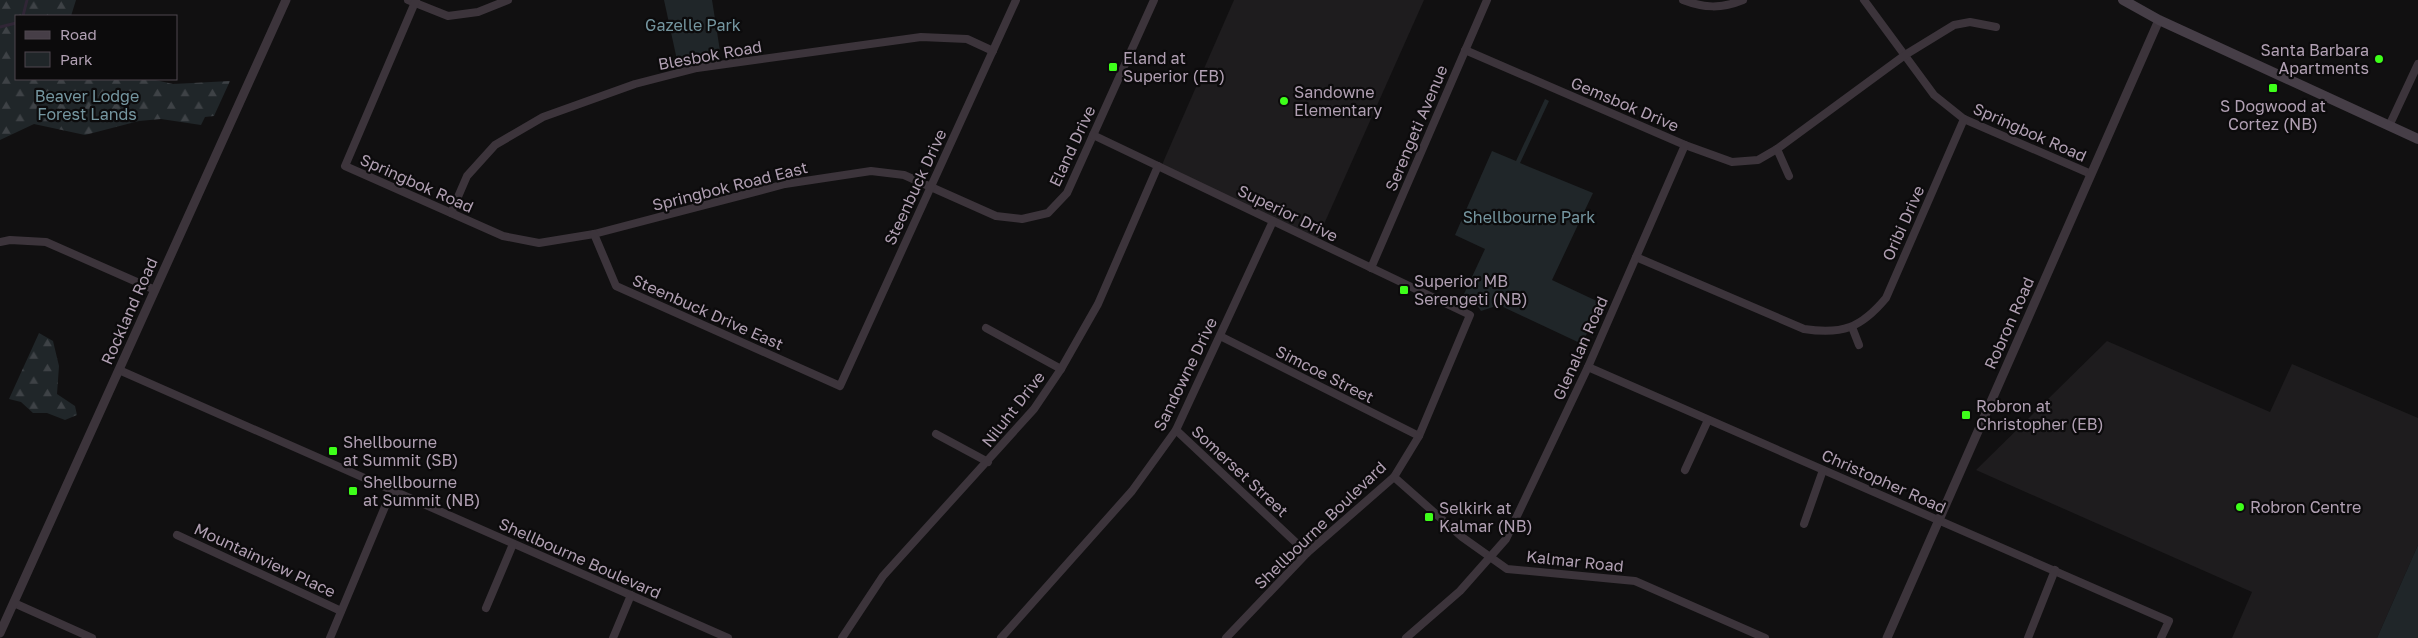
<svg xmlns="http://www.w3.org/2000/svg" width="2418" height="638" viewBox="0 0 2418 638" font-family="'Golos Text',sans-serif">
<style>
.built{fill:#1e1c1e}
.forest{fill:url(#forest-firs)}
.park{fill:#202629}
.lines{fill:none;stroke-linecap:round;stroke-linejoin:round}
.stream{stroke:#302636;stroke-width:3}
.minor{stroke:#3c343b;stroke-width:8}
.tertiary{stroke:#3c343b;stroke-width:9}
.secondary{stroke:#463e47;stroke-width:10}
.poi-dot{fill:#3eff1a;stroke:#0c0b0c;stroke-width:2}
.labels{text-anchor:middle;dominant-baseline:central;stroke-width:4.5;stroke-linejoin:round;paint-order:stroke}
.park-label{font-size:16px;fill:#7596a0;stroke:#0c0b0c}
.poi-label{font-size:16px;fill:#b1a0b3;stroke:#0c0b0c;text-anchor:start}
.street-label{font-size:16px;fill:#b1a0b3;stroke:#0c0b0c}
</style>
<defs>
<pattern id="forest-firs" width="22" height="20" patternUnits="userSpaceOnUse" patternTransform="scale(1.25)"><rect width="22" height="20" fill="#202629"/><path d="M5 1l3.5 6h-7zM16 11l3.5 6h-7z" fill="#3e4246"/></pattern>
</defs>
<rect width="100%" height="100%" fill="#111011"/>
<g class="built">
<path d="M 1234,0 L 1424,0 L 1316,242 L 1161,167 Z"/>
<path d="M 2107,341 L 2270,412 L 2292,364 L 2418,418 L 2418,545 L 2377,638 L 2232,638 L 2252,592 L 1976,470 Z"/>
</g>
<g class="forest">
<path d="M 0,0 L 76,0 L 71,16 L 16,16 L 16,79 L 151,79 L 173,84 L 230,81 L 214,116 L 205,117 L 201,125 L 161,119 L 139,121 L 85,135 L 34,124 L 0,140 Z"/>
<path d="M 39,333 L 53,341 L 59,366 L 57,394 L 75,406 L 77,415 L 65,420 L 47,413 L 33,413 L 21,402 L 9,399 Z"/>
</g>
<g class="park">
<path d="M 664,0 L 712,0 L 720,51 L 677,60 Z"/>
<path d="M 1545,99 L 1549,101 L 1520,163 L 1593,193 L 1552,280 L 1601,303 L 1582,344 L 1499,305 L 1481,311 L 1474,301 L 1464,294 L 1485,249 L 1455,235 L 1492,151 L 1516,161 Z"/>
<path d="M 2418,545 L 2418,638 L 2377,638 Z"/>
</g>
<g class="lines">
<g class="stream">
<path d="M 23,16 L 27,0"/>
<path d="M 0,27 L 16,23"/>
</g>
<g class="minor">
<path d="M 408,0 L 448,16 L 478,12 L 508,0"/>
<path d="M 416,0 L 345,166 L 503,236 L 539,243 L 594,234 L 785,184 L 871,171 L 904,175 L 996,216 L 1022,219 L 1048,213 L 1067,193 L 1154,0"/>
<path d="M 1683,0 C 1704,8 1721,9 1743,0"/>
<path d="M 1864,0 L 1934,95 L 1964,119 L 2091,174"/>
<path d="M 1465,50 L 1685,145 L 1732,162 L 1758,160 L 1777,149 L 1905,55 L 1954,25 L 1970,22 L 1996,27"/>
<path d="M 2389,126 L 2418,64"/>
<path d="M 1093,135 L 1470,315 L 1419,436 L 1394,477 L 1307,553 L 1226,638"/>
<path d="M 1777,149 L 1789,176"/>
<path d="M 451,213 L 467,176 L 495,145 L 543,117 L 635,84 L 697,68 L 921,37 L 967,39 L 993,51"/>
<path d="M 594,234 L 616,286 L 840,386 L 1016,0"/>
<path d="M 0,242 L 10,240 L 46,242 L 155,290"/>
<path d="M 1636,257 L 1804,329 C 1842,335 1861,328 1886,298 L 1964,119"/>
<path d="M 1371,268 L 1487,0"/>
<path d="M 1852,327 L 1859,345"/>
<path d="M 986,328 L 1061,369"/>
<path d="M 1220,336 L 1419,436"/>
<path d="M 1588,367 L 2169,621 L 2161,638"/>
<path d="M 119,370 L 728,638"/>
<path d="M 1176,430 L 1307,553"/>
<path d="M 936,434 L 988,462"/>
<path d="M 1685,470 L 1708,420"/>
<path d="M 1394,477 L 1462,537 L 1507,569 L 1635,581 L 1765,638"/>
<path d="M 1804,524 L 1823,470"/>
<path d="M 177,535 L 341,611"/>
<path d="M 14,603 L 92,638"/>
<path d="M 486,608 L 513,544"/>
<path d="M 330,638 L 392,490"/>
<path d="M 613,638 L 631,595"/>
<path d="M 842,638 L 883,576 L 1034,409 L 1061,369 L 1098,304 L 1158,166"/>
<path d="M 1001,638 L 1132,491 L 1176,430 L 1273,221"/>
<path d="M 1406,638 L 1460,591 L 1506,539 L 1588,367 L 1685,145"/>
<path d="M 2028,638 L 2055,570"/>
</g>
<g class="tertiary">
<path d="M 0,633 L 286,0"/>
<path d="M 1887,638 L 2159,20"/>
</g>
<path class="secondary" d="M 2123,0 L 2159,20 L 2418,139"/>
</g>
<g class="poi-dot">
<circle cx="2379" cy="59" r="5"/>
<rect x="1108" y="62" width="10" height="10" rx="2.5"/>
<rect x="2268" y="83" width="10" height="10" rx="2.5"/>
<circle cx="1284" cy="101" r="5"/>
<rect x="1399" y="285" width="10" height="10" rx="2.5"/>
<rect x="1961" y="410" width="10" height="10" rx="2.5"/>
<rect x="328" y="446" width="10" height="10" rx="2.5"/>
<rect x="348" y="486" width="10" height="10" rx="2.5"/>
<circle cx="2240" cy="507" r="5"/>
<rect x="1424" y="512" width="10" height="10" rx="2.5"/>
</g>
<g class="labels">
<g class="park-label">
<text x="693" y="25">Gazelle Park</text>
<text x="87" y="96">Beaver Lodge<tspan x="87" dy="18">Forest Lands</tspan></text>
<text x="1529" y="217">Shellbourne Park</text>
</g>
<g class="poi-label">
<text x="2369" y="50" text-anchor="end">Santa Barbara<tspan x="2369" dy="18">Apartments</tspan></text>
<text x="1123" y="58">Eland at<tspan x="1123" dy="18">Superior (EB)</tspan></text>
<text x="1294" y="92">Sandowne<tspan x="1294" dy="18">Elementary</tspan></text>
<text x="2273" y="106" text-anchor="middle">S Dogwood at<tspan x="2273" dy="18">Cortez (NB)</tspan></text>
<text x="1414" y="281">Superior MB<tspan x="1414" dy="18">Serengeti (NB)</tspan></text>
<text x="1976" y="406">Robron at<tspan x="1976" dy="18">Christopher (EB)</tspan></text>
<text x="343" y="442">Shellbourne<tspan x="343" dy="18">at Summit (SB)</tspan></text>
<text x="363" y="482">Shellbourne<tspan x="363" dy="18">at Summit (NB)</tspan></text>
<text x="2250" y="507">Robron Centre</text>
<text x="1439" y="508">Selkirk at<tspan x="1439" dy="18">Kalmar (NB)</tspan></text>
</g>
<g class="street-label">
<text transform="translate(710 55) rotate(-10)">Blesbok Road</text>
<text transform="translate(1625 104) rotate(23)">Gemsbok Drive</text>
<text transform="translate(1416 128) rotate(-67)">Serengeti Avenue</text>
<text transform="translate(2030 132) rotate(24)">Springbok Road</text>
<text transform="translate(1072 146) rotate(-65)">Eland Drive</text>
<text transform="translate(417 183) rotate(24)">Springbok Road</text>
<text transform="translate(730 186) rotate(-14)">Springbok Road East</text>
<text transform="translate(915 187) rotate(-65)">Steenbuck Drive</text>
<text transform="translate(1288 213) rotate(26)">Superior Drive</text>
<text transform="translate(1903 223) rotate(-66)">Oribi Drive</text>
<text transform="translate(129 311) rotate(-66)">Rockland Road</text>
<text transform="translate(708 312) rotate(24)">Steenbuck Drive East</text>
<text transform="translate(2009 323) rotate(-66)">Robron Road</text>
<text transform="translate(1580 348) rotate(-66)">Glenalan Road</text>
<text transform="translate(1185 374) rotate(-64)">Sandowne Drive</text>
<text transform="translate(1325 374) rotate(27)">Simcoe Street</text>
<text transform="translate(1013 409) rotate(-52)">Niluht Drive</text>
<text transform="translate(1240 471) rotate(43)">Somerset Street</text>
<text transform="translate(1884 481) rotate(24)">Christopher Road</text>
<text transform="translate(1320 525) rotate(-44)">Shellbourne Boulevard</text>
<text transform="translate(580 558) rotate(24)">Shellbourne Boulevard</text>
<text transform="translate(265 560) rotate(25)">Mountainview Place</text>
<text transform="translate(1575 561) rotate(6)">Kalmar Road</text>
</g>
</g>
<rect x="15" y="15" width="162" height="65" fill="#0c0b0c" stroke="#4e474f"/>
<rect x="25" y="31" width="25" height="8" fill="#463e47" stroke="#4e474f"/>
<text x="60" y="40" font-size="15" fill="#b1a0b3">Road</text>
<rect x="25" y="52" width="25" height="15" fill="#202629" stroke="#4e474f"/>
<text x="60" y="65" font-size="15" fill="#b1a0b3">Park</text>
</svg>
